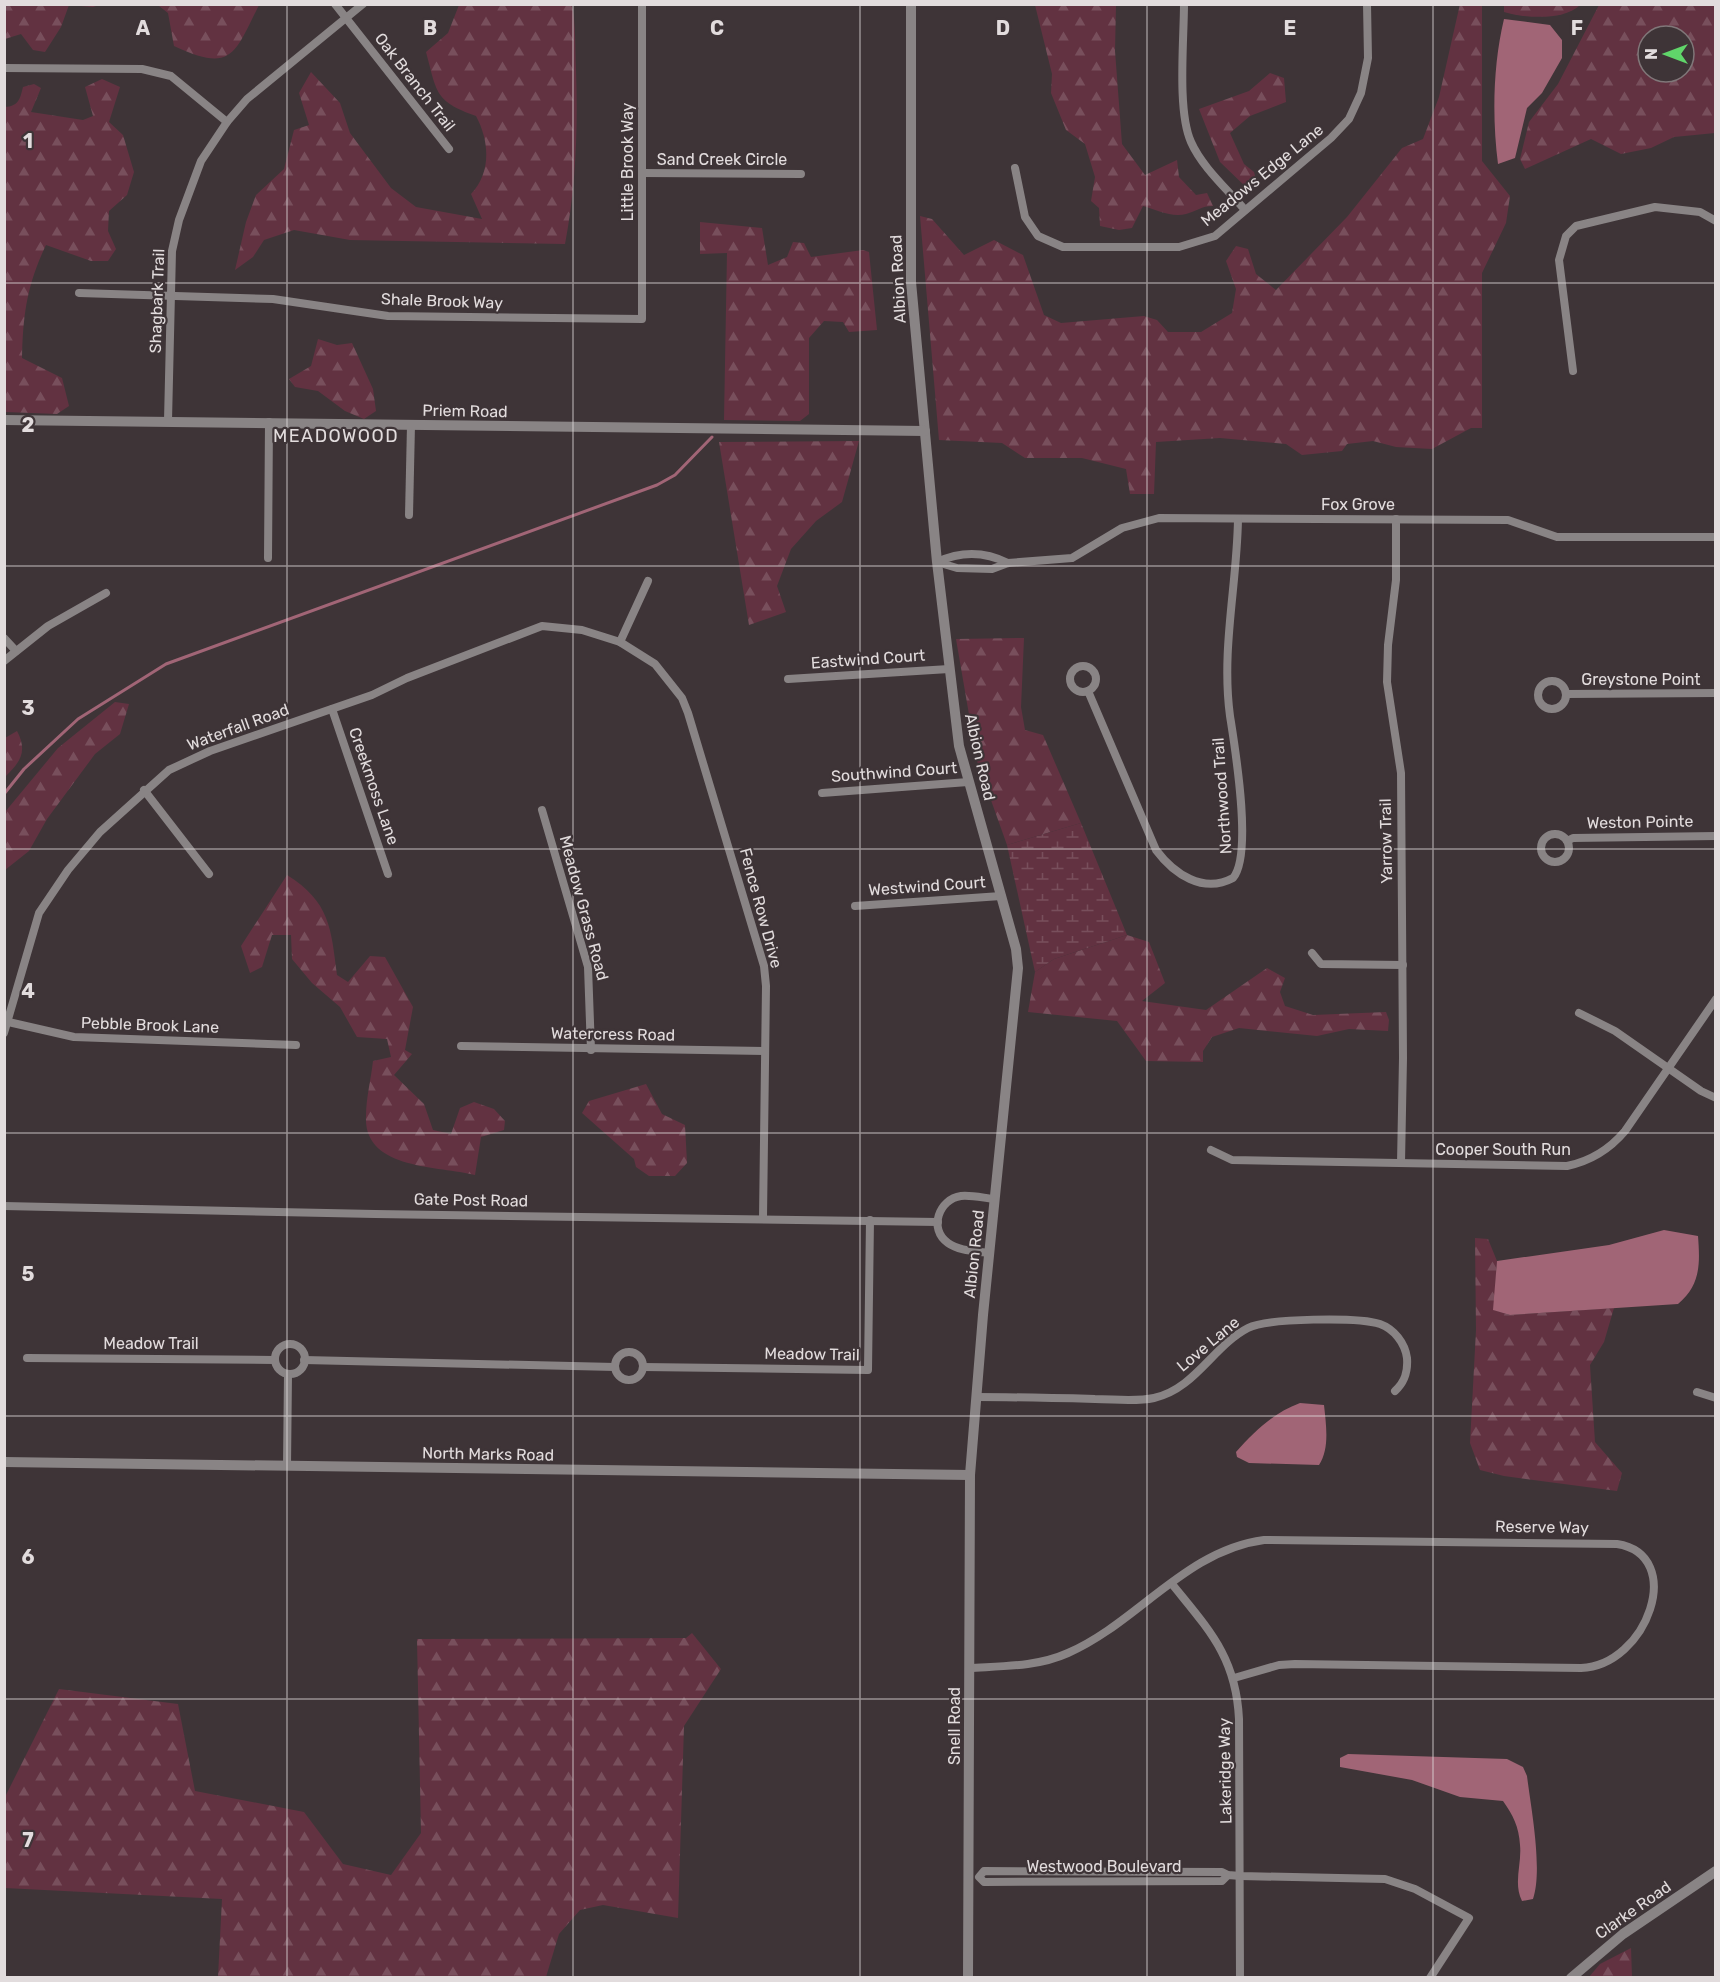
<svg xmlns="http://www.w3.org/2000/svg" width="1720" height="1982" viewBox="0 0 1720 1982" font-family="Rubik,sans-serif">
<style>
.forest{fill:url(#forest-firs);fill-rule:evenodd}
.wetland{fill:url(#wetland-marsh)}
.water{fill:#a16576}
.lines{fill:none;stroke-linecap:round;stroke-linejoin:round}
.stream{stroke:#a16576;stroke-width:3}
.minor{stroke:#898485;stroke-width:8}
.tertiary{stroke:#898485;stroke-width:10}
.grid{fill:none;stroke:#e2dcdd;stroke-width:1.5;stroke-opacity:0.55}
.labels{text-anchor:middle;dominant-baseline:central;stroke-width:4.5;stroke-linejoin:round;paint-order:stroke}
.street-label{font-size:16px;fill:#e2dcdd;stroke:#3e3437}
.neighbourhood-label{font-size:18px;letter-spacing:1.5px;fill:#e2dcdd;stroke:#3e3437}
.grid-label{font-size:20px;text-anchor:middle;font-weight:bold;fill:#e2dcdd;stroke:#3e3437;stroke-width:4.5;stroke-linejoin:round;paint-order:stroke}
</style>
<defs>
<pattern id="forest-firs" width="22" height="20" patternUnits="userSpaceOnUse" patternTransform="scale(1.5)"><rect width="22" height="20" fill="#623241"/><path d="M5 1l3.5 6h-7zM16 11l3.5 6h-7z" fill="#784f5c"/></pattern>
<pattern id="wetland-marsh" width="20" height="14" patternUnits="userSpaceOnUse" patternTransform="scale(1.5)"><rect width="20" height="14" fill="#623241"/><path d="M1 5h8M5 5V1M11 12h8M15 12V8" fill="none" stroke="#784f5c"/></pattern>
</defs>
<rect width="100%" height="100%" fill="#3e3437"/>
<g class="forest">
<path d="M 1460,4 L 1482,5 L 1482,161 L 1510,196 L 1506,223 L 1482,273 L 1482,428 L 1471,428 L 1432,449 L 1396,447 L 1373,441 L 1347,444 L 1342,451 L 1302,455 L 1286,444 L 1220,438 L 1156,442 L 1154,494 L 1130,494 L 1126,469 L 1082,458 L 1025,458 L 1002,443 L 939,440 L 920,216 L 932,219 L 964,255 L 994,240 L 1023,255 L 1044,315 L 1061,323 L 1144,316 L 1157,320 L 1168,332 L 1201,332 L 1232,313 L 1236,289 L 1226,261 L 1236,246 L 1248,249 L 1256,274 L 1276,290 L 1347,217 L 1402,148 L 1423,139 L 1439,97 Z"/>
<path d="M 4,5 L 5,4 L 99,5 L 93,7 L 69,5 L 61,27 L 45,52 L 33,50 L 21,34 L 5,39 Z"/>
<path d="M 147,5 L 146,5 L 259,5 C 234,55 232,73 174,46 L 168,13 L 159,6 Z"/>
<path d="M 459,5 L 572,5 C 576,26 575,48 576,69 C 578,129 576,186 565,244 L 350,240 L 294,230 L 264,240 L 253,257 L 235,270 L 246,222 L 256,195 L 284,169 L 294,130 L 309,125 L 299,93 L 311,72 L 340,103 L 350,133 L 391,188 L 416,207 L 482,219 L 471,194 C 491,173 490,142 476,116 C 434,101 437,92 426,52 L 448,33 Z"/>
<path d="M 1035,5 L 1116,5 L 1115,51 L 1122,144 L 1145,175 L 1177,160 L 1179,177 L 1196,195 L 1207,193 L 1213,206 C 1201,206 1197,211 1186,214 C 1172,218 1157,210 1143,206 L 1132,228 L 1119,230 L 1100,226 L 1099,208 L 1091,201 L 1095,177 L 1085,144 L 1066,130 L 1051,93 L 1052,74 Z"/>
<path d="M 1504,5 L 1504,4 L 1580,5 C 1564,21 1524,18 1504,12 Z"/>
<path d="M 1599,5 L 1715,5 L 1715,133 L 1674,137 L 1651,148 L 1621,154 L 1591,139 L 1525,169 L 1520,159 L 1529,122 L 1558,84 ZM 1648,36 L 1684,36 L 1684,72 L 1648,72 Z"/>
<path d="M 1270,73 L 1284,78 L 1286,102 L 1250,116 L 1230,133 L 1244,164 L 1254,172 L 1256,180 L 1248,189 L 1220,162 L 1199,109 L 1249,91 Z"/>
<path d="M 102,79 L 120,87 L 109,122 L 123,135 L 134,172 L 127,195 L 109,211 L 108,231 L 116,249 L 108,261 L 91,261 L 46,245 C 27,285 23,314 22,358 L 62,378 L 69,406 L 57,414 L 5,412 L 5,107 C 18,106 20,100 23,87 L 34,84 L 41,88 L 31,112 L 83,120 L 93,116 L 85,87 Z"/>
<path d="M 700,222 L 762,228 L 768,265 L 787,257 L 793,242 L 804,243 L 811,257 L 863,250 L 869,252 L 877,330 L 849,332 L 843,322 L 824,321 L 809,338 L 809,414 L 800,421 L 724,420 L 727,253 L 700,254 Z"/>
<path d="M 318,339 L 337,345 L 352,343 L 373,389 L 376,411 L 364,419 L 345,411 L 318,391 L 295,387 L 289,379 L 311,366 Z"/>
<path d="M 859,441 L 842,502 L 816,521 L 791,549 L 777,586 L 786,612 L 749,625 L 719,442 Z"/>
<path d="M 1024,638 L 1021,707 L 1025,730 L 1043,735 L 1081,823 L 1007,845 L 977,761 L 956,639 Z"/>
<path d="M 115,702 L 129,704 L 120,734 L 95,754 L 47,819 L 29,851 L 5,870 L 5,812 L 58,748 Z"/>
<path d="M 17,731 C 28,752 20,762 5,777 L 5,738 Z"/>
<path d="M 287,875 C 330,902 331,928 337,975 L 348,982 L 370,956 L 385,957 L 413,1007 L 405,1050 L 412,1054 L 394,1075 L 424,1104 L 433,1130 L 451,1134 L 460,1108 L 474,1102 L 494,1109 L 505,1121 L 504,1130 L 481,1137 L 475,1175 C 439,1166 363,1170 366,1116 C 366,1098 371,1079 373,1061 L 391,1057 L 387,1039 L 357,1037 L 340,1007 L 312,983 L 292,959 L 291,935 L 272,935 L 262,967 L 250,973 L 241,946 Z"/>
<path d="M 1127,935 L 1149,942 L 1165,983 L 1142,1001 L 1206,1010 L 1267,968 L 1285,978 L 1280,992 L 1285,1006 L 1313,1015 L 1386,1012 L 1389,1020 L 1388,1031 L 1349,1029 L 1317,1036 L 1239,1028 L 1212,1037 L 1203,1051 L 1203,1062 L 1146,1061 L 1117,1021 L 1028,1012 L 1035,972 L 1054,959 Z"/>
<path d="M 646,1084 L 662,1114 L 685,1125 L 687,1163 L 675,1176 L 649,1176 L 636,1167 L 634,1159 L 582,1113 L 589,1101 Z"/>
<path d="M 1475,1238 L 1488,1239 L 1497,1261 L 1494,1310 L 1510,1315 L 1614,1308 L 1604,1342 L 1590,1365 L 1595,1442 L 1622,1473 L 1617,1491 L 1504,1476 L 1480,1470 L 1470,1443 L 1476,1330 Z"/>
<path d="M 692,1633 L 721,1669 L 684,1726 L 678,1918 L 603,1905 L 580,1910 L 559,1934 L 546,1977 L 218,1977 L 222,1899 L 5,1888 L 5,1797 L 59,1689 L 178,1704 L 195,1791 L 304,1812 L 343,1864 L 391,1875 L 421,1833 L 417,1639 L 686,1638 Z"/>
<path d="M 1631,1948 L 1632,1977 L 1589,1977 L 1600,1964 Z"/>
</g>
<path class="wetland" d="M 1081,823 L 1127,935 L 1054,959 L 1035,972 L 1007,845 Z"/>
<g class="water">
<path d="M 1504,19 L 1550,25 L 1562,40 L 1562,58 L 1542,93 L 1527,108 L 1515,158 L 1498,164 C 1492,117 1493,65 1504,19 Z"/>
<path d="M 1664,1230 L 1698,1236 C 1700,1263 1701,1285 1678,1304 L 1510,1315 L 1493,1310 L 1497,1261 L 1609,1245 Z"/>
<path d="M 1300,1403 L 1324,1405 C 1326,1424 1330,1449 1319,1465 L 1249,1463 L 1237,1457 L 1236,1452 C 1255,1431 1273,1413 1300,1403 Z"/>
<path d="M 1348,1754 L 1507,1759 L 1523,1767 L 1527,1776 C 1531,1808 1543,1870 1533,1899 L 1522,1901 C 1513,1883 1522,1864 1520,1845 C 1519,1827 1513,1815 1503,1801 L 1460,1797 L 1412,1780 L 1340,1767 L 1340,1758 Z"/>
</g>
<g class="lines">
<path class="stream" d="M 4,794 L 24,769 L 78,719 L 166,664 L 657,485 L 675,475 L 712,437"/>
<g class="minor">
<path d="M 335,4 L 449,149"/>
<path d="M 1184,4 C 1184,40 1177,111 1191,142 C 1202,167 1227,189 1245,210"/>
<path d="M 4,68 L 142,69 L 171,76 L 227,122"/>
<path d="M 1015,168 L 1025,217 L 1038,236 L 1063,247 L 1179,247 L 1215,236 L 1331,138 L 1349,119 L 1361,93 L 1368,58 L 1367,4"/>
<path d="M 642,173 L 801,174"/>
<path d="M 79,293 L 273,299 L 388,316 L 642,319 L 642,4"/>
<path d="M 1573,371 L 1559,260 L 1566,236 L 1576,226 L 1655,207 L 1700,212 L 1716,221"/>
<path d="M 168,421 L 172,251 L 179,220 L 201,161 L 227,122 L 247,99 L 363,4"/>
<path d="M 409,515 L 411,425"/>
<path d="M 1396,519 L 1396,580 L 1388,645 L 1387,682 L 1401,773 L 1403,1058 L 1401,1163"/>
<path d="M 268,558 L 269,422"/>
<path d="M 937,562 L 957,568 L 992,569 L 1008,563 L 1072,558 L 1122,528 L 1159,518 L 1508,520 L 1557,537 L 1716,537"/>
<path d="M 937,562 C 961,551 984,551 1008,563"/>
<path d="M 4,638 L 16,651"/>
<path d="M 620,642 L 648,581"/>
<path d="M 4,661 L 48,626 L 106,593"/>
<circle cx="1083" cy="679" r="13"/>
<path d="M 788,679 L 949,669"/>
<circle cx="1552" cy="695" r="14"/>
<path d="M 1088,691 L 1156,850 C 1174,874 1203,894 1233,878 C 1253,855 1235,748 1230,716 C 1221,650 1237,585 1238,519"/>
<path d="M 1566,694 L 1716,693"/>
<path d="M 332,709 L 388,874"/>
<path d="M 144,790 L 209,874"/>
<path d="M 822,793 L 968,782"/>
<path d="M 542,810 L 588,967 L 591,1050"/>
<circle cx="1555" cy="848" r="14"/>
<path d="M 1567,841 L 1573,838 L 1716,836"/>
<path d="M 855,906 L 1001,896"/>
<path d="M 1312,953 L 1321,964 L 1403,965"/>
<path d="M 1579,1013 L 1615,1031 L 1701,1091 L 1716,1098"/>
<path d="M 4,1021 L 74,1037 L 296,1045"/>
<path d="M 4,1033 L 39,913 L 68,870 L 100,832 L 169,770 L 210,751 L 372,695 L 407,678 L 542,626 L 582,630 L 620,642 L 655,664 L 682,698 L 688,713 L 764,966 L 766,986 L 763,1218"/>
<path d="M 461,1046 L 765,1051"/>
<path d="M 1211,1150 L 1232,1160 L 1567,1166 C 1591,1161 1609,1150 1625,1131 L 1716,999"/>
<path d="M 4,1206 L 375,1214 L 938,1222"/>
<path d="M 989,1253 C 975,1251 959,1251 948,1243 C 928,1229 939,1199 961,1196 C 972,1195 984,1198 995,1199"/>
<circle cx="290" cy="1359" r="15"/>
<circle cx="629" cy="1366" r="14"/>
<path d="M 27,1358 L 275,1360"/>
<path d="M 304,1360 L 615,1367"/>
<path d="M 643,1367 L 868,1370 L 870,1220"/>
<path d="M 1697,1392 L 1716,1398"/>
<path d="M 976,1397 C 1015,1397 1055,1398 1095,1399 C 1114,1399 1135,1402 1154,1398 C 1195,1389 1213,1346 1248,1328 C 1268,1318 1359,1317 1380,1324 C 1394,1329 1405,1343 1407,1358 C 1408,1372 1405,1382 1395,1391"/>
<path d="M 287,1466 L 288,1374"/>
<path d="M 1172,1584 C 1209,1630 1236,1657 1239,1719 L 1240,1978"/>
<path d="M 969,1668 C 1002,1666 1037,1667 1068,1653 C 1137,1623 1186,1550 1264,1540 L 1617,1544 C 1687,1555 1647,1666 1581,1668 L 1295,1664 L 1279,1665 L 1234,1678"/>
<path d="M 1228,1875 L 1222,1881 L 984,1882 L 979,1877 L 984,1871 L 1222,1872 L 1228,1875 L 1241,1876 L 1385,1879 L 1415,1889 L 1469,1918 L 1430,1978"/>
</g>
<g class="tertiary">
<path d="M 911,4 L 911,282 L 937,562 L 959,746 L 1016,949 L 1018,968 L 983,1315 L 970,1475 L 968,1978"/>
<path d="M 4,420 L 925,431"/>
<path d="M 4,1462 L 970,1475"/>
<path d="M 1571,1978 L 1623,1934 L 1716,1871"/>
</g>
</g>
<path class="grid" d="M 287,4 L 287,1978M 573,4 L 573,1978M 860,4 L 860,1978M 1147,4 L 1147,1978M 1433,4 L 1433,1978M 4,283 L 1716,283M 4,566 L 1716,566M 4,849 L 1716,849M 4,1133 L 1716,1133M 4,1416 L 1716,1416M 4,1699 L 1716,1699"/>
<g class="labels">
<g class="street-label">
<text transform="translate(415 82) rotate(52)">Oak Branch Trail</text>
<text x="722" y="159">Sand Creek Circle</text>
<text transform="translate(627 162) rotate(-90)">Little Brook Way</text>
<text transform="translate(1262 175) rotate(-39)">Meadows Edge Lane</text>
<text transform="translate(898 279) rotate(-93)">Albion Road</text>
<text transform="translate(157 301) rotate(-88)">Shagbark Trail</text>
<text transform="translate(442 301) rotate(2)">Shale Brook Way</text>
<text transform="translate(465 411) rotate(1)">Priem Road</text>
<text x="1358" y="504">Fox Grove</text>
<text transform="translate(868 659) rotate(-4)">Eastwind Court</text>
<text x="1641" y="679">Greystone Point</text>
<text transform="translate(238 727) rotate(-20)">Waterfall Road</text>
<text transform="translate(980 757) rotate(77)">Albion Road</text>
<text transform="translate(894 772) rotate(-4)">Southwind Court</text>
<text transform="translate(374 786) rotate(71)">Creekmoss Lane</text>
<text transform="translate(1222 796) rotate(-94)">Northwood Trail</text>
<text transform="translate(1640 822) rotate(-1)">Weston Pointe</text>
<text transform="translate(1386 841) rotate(-91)">Yarrow Trail</text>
<text transform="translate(927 886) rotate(-4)">Westwind Court</text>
<text transform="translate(584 908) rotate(75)">Meadow Grass Road</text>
<text transform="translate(761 908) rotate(75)">Fence Row Drive</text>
<text transform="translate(150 1025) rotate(2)">Pebble Brook Lane</text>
<text transform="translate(613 1034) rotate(1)">Watercress Road</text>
<text x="1503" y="1149">Cooper South Run</text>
<text transform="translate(471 1200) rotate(1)">Gate Post Road</text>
<text transform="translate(974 1254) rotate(-84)">Albion Road</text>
<text x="151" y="1343">Meadow Trail</text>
<text transform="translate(1208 1344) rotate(-40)">Love Lane</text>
<text transform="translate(812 1354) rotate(1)">Meadow Trail</text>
<text transform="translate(488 1454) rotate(1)">North Marks Road</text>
<text transform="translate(1542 1527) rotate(1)">Reserve Way</text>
<text transform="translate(954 1726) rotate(-90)">Snell Road</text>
<text transform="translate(1225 1771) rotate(-91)">Lakeridge Way</text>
<text x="1104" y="1866">Westwood Boulevard</text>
<text transform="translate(1633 1910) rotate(-35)">Clarke Road</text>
</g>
<g class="neighbourhood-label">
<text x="336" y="436">MEADOWOOD</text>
</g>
</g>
<g class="grid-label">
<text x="143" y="35">A</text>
<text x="430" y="35">B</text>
<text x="717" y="35">C</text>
<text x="1003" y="35">D</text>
<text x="1290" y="35">E</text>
<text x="1577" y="35">F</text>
<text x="28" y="148">1</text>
<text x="28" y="432">2</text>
<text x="28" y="715">3</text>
<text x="28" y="998">4</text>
<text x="28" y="1281">5</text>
<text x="28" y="1564">6</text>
<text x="28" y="1847">7</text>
</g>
<rect width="1720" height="1982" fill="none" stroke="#e2dcdd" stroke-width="12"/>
<g transform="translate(1666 54) rotate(270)"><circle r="28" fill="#3e3437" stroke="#807779" stroke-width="1.5"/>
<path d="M0-4.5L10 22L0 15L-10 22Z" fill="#60d56a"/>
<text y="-9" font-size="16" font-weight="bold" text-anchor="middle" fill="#e2dcdd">N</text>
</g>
</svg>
